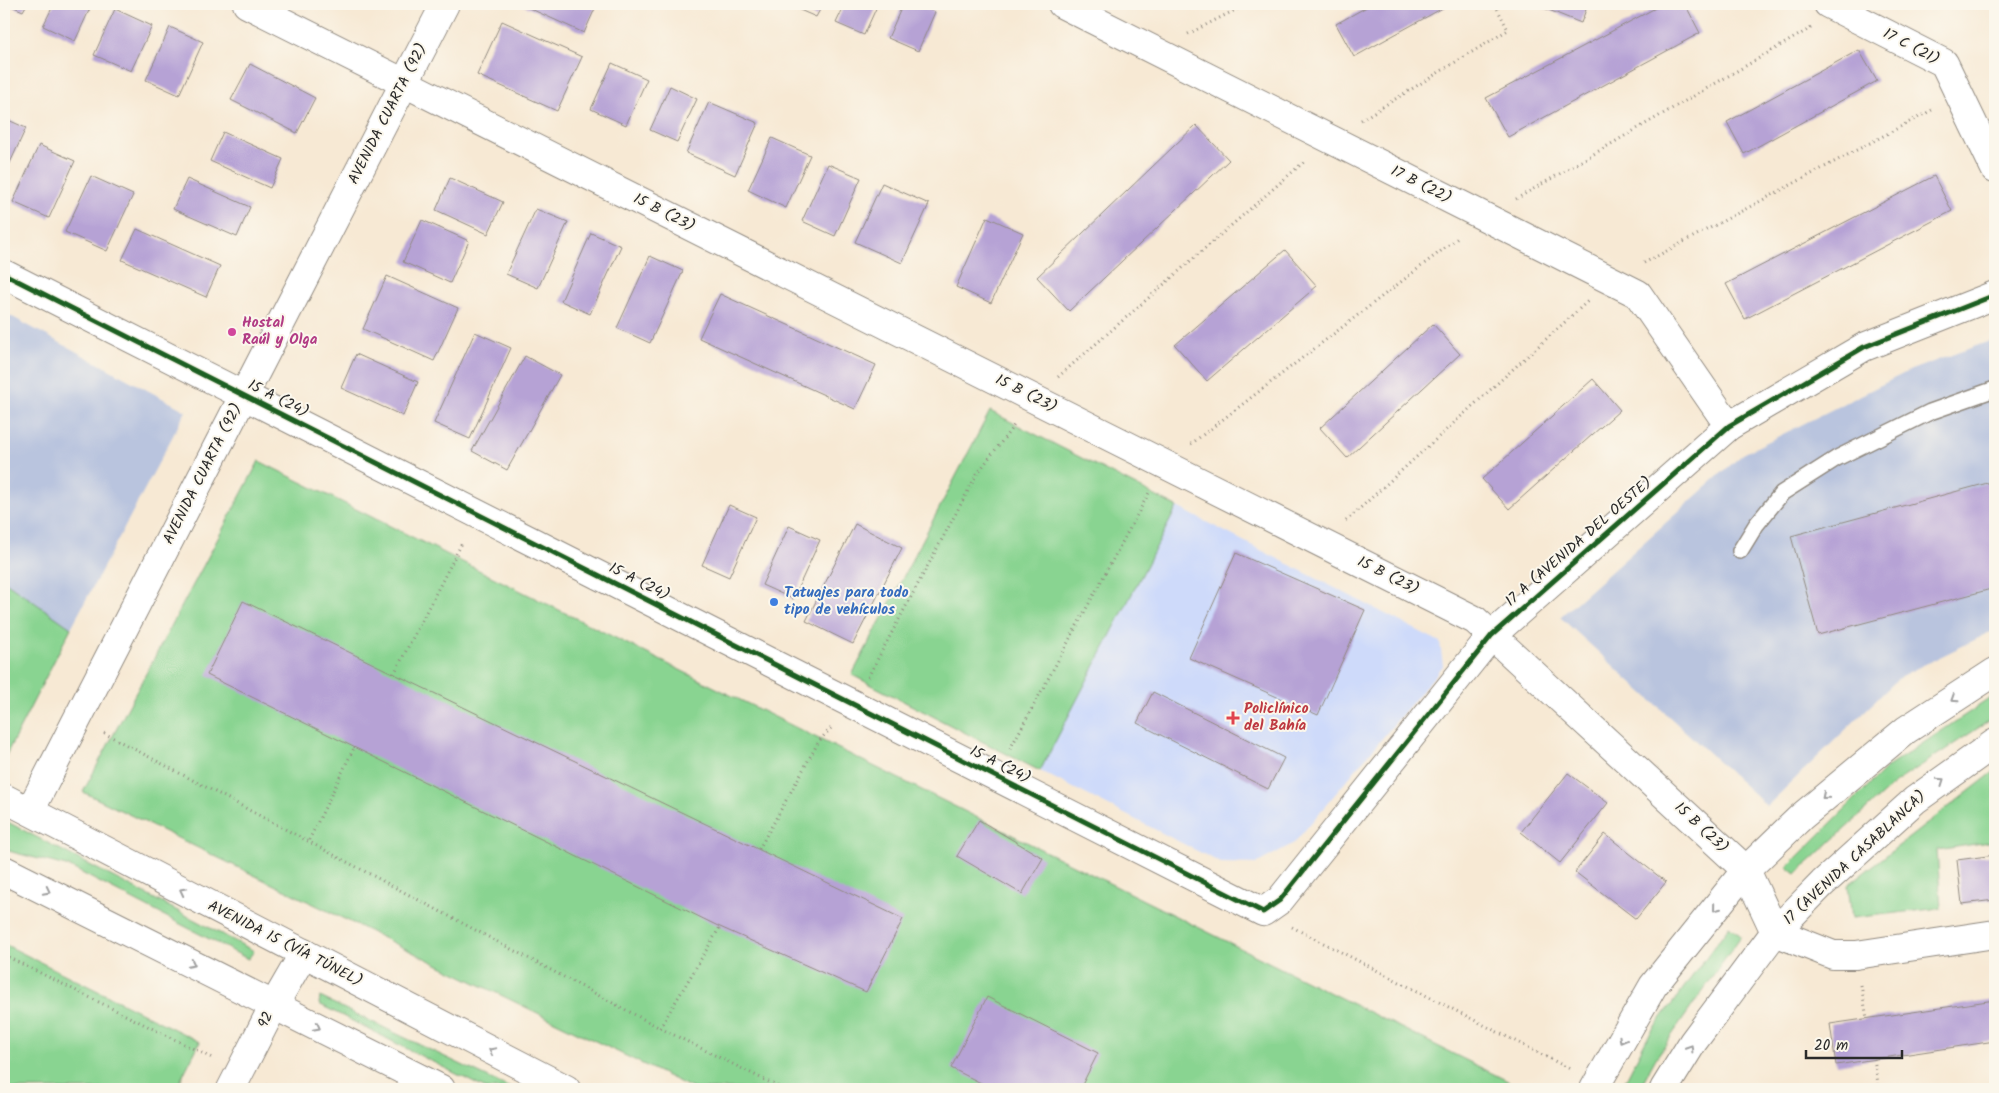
<svg xmlns="http://www.w3.org/2000/svg" width="1999" height="1093" viewBox="0 0 1999 1093" font-family="Kalam,sans-serif">
<style>
.built{fill:#cedafa}
.industrial{fill:#b9c4de}
.green{fill:#89d491;stroke:#5a805e}
.building{fill:#b6a2d5}
.lines{fill:none;stroke-linecap:round;stroke-linejoin:round}
.lane-casing{stroke:#918a80;stroke-width:18}
.street-casing{stroke:#918a80;stroke-width:30}
.secondary-casing{stroke:#918a80;stroke-width:30}
.path{stroke:#918a80;stroke-width:3;stroke-dasharray:1 4;stroke-linecap:butt}
.lane{stroke:#fff;stroke-width:15}
.street{stroke:#fff;stroke-width:28}
.secondary{stroke:#fff;stroke-width:28}
.cycleway-casing{stroke:#fbf7ec;stroke-width:8}
.cycleway{stroke:#1b5e20;stroke-width:5}
.oneway{stroke:#a0a0a0}
.hotel-dot{fill:#d1479c;stroke:#fbf7ec;stroke-width:2}
.shop-dot{fill:#3f7fe0;stroke:#fbf7ec;stroke-width:2}
.health-dot{fill:#e0444e;stroke:#fbf7ec;stroke-width:2}
.labels{text-anchor:middle;dominant-baseline:central;stroke-width:4;stroke-linejoin:round;paint-order:stroke}
.street-label{font-size:15px;fill:#2b2b2b;stroke:#fbf7ec}
.hotel-label{font-size:15px;font-weight:bold;fill:#b23c85;stroke:#fbf7ec;text-anchor:start}
.shop-label{font-size:15px;font-weight:bold;fill:#366cbe;stroke:#fbf7ec;text-anchor:start}
.health-label{font-size:15px;font-weight:bold;fill:#be3a42;stroke:#fbf7ec;text-anchor:start}
</style>
<rect width="100%" height="100%" fill="#fbf7ec"/>
<filter id="ink" filterUnits="userSpaceOnUse"><feTurbulence type="fractalNoise" baseFrequency=".02" numOctaves="2"/><feDisplacementMap in="SourceGraphic" scale="10" xChannelSelector="R" yChannelSelector="G"/><feConvolveMatrix kernelMatrix="1 2 1 2 8 2 1 2 1" color-interpolation-filters="sRGB"/></filter>
<filter id="wash" filterUnits="userSpaceOnUse"><feTurbulence type="fractalNoise" baseFrequency=".0096" numOctaves="4" result="noise"/><feDisplacementMap in="SourceGraphic" scale="20" xChannelSelector="R" yChannelSelector="G"/><feGaussianBlur stdDeviation="1.12" result="paint"/><feColorMatrix in="noise" values="0 0 0 0 0 0 0 0 0 0 0 0 0 0 0 0 0 1.4 0 .05"/><feComposite in="paint" operator="in"/></filter>
<g filter="url(#wash)">
<rect width="100%" height="100%" fill="#f7e9d4"/>
<path class="built" d="M 1177,507 L 1440,642 L 1443,666 L 1294,843 L 1256,864 L 1221,863 L 1040,771 Z"/>
<g class="industrial">
<path d="M 5,313 L 186,411 L 71,628 L 4,581 Z"/>
<path d="M 1995,339 L 1995,630 L 1901,676 L 1767,806 L 1560,617 L 1743,454 L 1911,370 Z"/>
</g>
<g class="green">
<path d="M 990,411 L 1177,507 L 1040,771 L 852,675 Z"/>
<path d="M 259,461 L 1524,1089 L 694,1089 L 83,792 Z"/>
<path d="M 4,581 L 71,628 L 4,759 Z"/>
<path d="M 1995,695 L 1995,717 L 1896,782 L 1796,874 L 1787,867 L 1886,768 Z"/>
<path d="M 1995,771 L 1995,841 L 1937,850 L 1941,908 L 1852,918 L 1848,885 Z"/>
<path d="M 4,820 L 254,951 L 248,959 L 70,867 L 12,852 L 4,848 Z"/>
<path d="M 1729,926 L 1741,936 L 1656,1058 L 1639,1089 L 1621,1089 L 1647,1038 Z"/>
<path d="M 4,944 L 200,1042 L 176,1089 L 4,1089 Z"/>
<path d="M 320,997 L 512,1089 L 486,1089 L 319,1004 Z"/>
</g>
<g id="blocks">
<g class="building">
<path d="M 7,4 L 27,4 L 23,11 Z"/>
<path d="M 54,4 L 92,4 L 75,41 L 43,26 Z"/>
<path d="M 520,4 L 597,4 L 584,33 Z"/>
<path d="M 786,4 L 823,4 L 816,17 Z"/>
<path d="M 845,4 L 878,4 L 864,35 L 836,23 Z"/>
<path d="M 903,4 L 916,4 L 935,12 L 918,51 L 888,38 Z"/>
<path d="M 1372,4 L 1450,4 L 1354,57 L 1336,24 Z"/>
<path d="M 1534,4 L 1588,4 L 1581,23 Z"/>
<path d="M 1663,4 L 1685,4 L 1700,33 L 1508,137 L 1486,98 Z"/>
<path d="M 115,9 L 152,26 L 131,71 L 94,55 Z"/>
<path d="M 502,21 L 582,57 L 557,111 L 477,75 Z"/>
<path d="M 170,27 L 203,42 L 179,95 L 146,80 Z"/>
<path d="M 1859,50 L 1877,81 L 1744,154 L 1727,122 Z"/>
<path d="M 612,63 L 647,79 L 626,125 L 591,109 Z"/>
<path d="M 250,64 L 315,98 L 297,133 L 231,100 Z"/>
<path d="M 670,86 L 697,99 L 677,142 L 650,130 Z"/>
<path d="M 709,102 L 758,123 L 735,175 L 686,153 Z"/>
<path d="M 4,118 L 26,128 L 4,176 Z"/>
<path d="M 1196,125 L 1229,160 L 1069,311 L 1037,277 Z"/>
<path d="M 223,132 L 283,159 L 270,188 L 210,161 Z"/>
<path d="M 772,138 L 810,155 L 786,208 L 748,190 Z"/>
<path d="M 39,145 L 75,161 L 49,218 L 13,202 Z"/>
<path d="M 828,164 L 861,178 L 835,236 L 802,221 Z"/>
<path d="M 91,176 L 133,195 L 107,251 L 65,232 Z"/>
<path d="M 1934,176 L 1952,211 L 1745,319 L 1726,284 Z"/>
<path d="M 450,178 L 503,202 L 488,234 L 436,210 Z"/>
<path d="M 187,179 L 250,207 L 237,237 L 173,209 Z"/>
<path d="M 882,183 L 929,204 L 902,263 L 855,242 Z"/>
<path d="M 536,209 L 568,222 L 538,288 L 506,274 Z"/>
<path d="M 987,217 L 1023,233 L 991,303 L 956,287 Z"/>
<path d="M 422,220 L 469,241 L 450,283 L 403,262 Z"/>
<path d="M 137,229 L 220,266 L 206,297 L 122,260 Z"/>
<path d="M 591,233 L 621,246 L 590,314 L 561,301 Z"/>
<path d="M 1285,250 L 1317,286 L 1207,381 L 1175,345 Z"/>
<path d="M 650,256 L 683,271 L 650,343 L 617,328 Z"/>
<path d="M 387,276 L 458,308 L 434,361 L 363,329 Z"/>
<path d="M 720,294 L 876,365 L 855,409 L 699,338 Z"/>
<path d="M 1433,324 L 1460,354 L 1347,458 L 1320,428 Z"/>
<path d="M 475,332 L 511,348 L 470,439 L 434,423 Z"/>
<path d="M 356,354 L 418,382 L 403,416 L 341,388 Z"/>
<path d="M 525,356 L 560,375 L 507,470 L 472,451 Z"/>
<path d="M 1593,379 L 1620,410 L 1509,509 L 1482,479 Z"/>
<path d="M 1995,481 L 1995,588 L 1818,635 L 1791,536 Z"/>
<path d="M 729,505 L 756,517 L 729,577 L 702,565 Z"/>
<path d="M 855,524 L 902,548 L 853,644 L 806,621 Z"/>
<path d="M 789,526 L 820,540 L 793,599 L 762,585 Z"/>
<path d="M 1236,553 L 1365,610 L 1318,715 L 1189,658 Z"/>
<path d="M 243,601 L 903,919 L 866,992 L 720,927 L 207,675 Z"/>
<path d="M 1153,692 L 1284,758 L 1268,789 L 1137,723 Z"/>
<path d="M 1568,773 L 1608,803 L 1560,863 L 1521,832 Z"/>
<path d="M 979,820 L 1043,858 L 1022,894 L 957,856 Z"/>
<path d="M 1605,834 L 1666,882 L 1636,919 L 1575,872 Z"/>
<path d="M 1995,855 L 1995,900 L 1962,904 L 1957,860 Z"/>
<path d="M 987,997 L 1098,1053 L 1080,1089 L 993,1089 L 951,1068 Z"/>
<path d="M 1995,1000 L 1995,1041 L 1836,1065 L 1830,1024 Z"/>
</g>
</g>
</g>
<g filter="url(#ink)">
<use href="#blocks" fill-opacity="0" stroke="#918a80" stroke-width="1"/>
<g class="lines">
<defs>
<path id="lane" d="M 1740,551 L 1756,525 L 1782,493 L 1837,458 L 1930,412 L 1995,389"/>
<g id="street">
<path d="M 247,4 L 1475,620 L 1746,870 L 1775,932 L 1833,955 L 1856,955 L 1995,934"/>
<path d="M 1062,4 L 1638,294 L 1729,426"/>
<path d="M 1828,4 L 1944,63 L 1995,169"/>
<path d="M 4,274 L 1263,912 L 1280,900 L 1492,635 L 1729,426 L 1864,347 L 1995,295"/>
<path d="M 30,811 L 445,4"/>
<path d="M 231,1089 L 274,1005 L 304,953"/>
</g>
<g id="secondary">
<path d="M 4,798 L 566,1089"/>
<path d="M 4,870 L 441,1089"/>
<path d="M 1594,1089 L 1653,986 L 1746,870 L 1801,817 L 1906,730 L 1995,672"/>
<path d="M 1664,1089 L 1693,1042 L 1775,932 L 1823,883 L 1915,800 L 1995,743"/>
</g>
</defs>
<use href="#lane" class="lane-casing"/>
<use href="#street" class="street-casing"/>
<use href="#secondary" class="secondary-casing"/>
<g class="path">
<path d="M 1188,34 L 1247,4"/>
<path d="M 1361,120 L 1508,30 L 1495,4"/>
<path d="M 1516,199 L 1811,28"/>
<path d="M 1644,263 L 1932,110"/>
<path d="M 1058,377 L 1305,161"/>
<path d="M 1191,444 L 1459,237"/>
<path d="M 1346,521 L 1588,301"/>
<path d="M 394,674 L 463,541"/>
<path d="M 868,677 L 977,474 L 1015,424"/>
<path d="M 104,733 L 660,1028 L 783,1089"/>
<path d="M 1010,749 L 1150,491"/>
<path d="M 309,840 L 355,746"/>
<path d="M 759,849 L 819,741 L 832,727"/>
<path d="M 1292,927 L 1570,1069"/>
<path d="M 4,955 L 214,1059"/>
<path d="M 1861,985 L 1867,1018"/>
<path d="M 660,1028 L 720,927"/>
<path d="M 1874,1059 L 1879,1089"/>
<path d="M 266,1085 L 274,1089"/>
</g>
<use href="#lane" class="lane"/>
<use href="#street" class="street"/>
<use href="#secondary" class="secondary"/>
<defs>
<path id="cycleway" d="M 4,274 L 1263,912 L 1280,900 L 1492,635 L 1729,426 L 1864,347 L 1995,295"/>
</defs>
<use href="#cycleway" class="cycleway-casing"/>
<use href="#cycleway" class="cycleway"/>
</g>
<defs><path id="oneway-chevron" d="M-2-3.5L2.5 0L-2 3.5" fill="none" stroke-width="1.6" stroke-linecap="round" stroke-linejoin="round" transform="scale(1.25)"/></defs>
<g class="oneway">
<use href="#oneway-chevron" transform="translate(1954 699) rotate(147)"/>
<use href="#oneway-chevron" transform="translate(1941 781) rotate(-35)"/>
<use href="#oneway-chevron" transform="translate(1825 796) rotate(140)"/>
<use href="#oneway-chevron" transform="translate(47 891) rotate(27)"/>
<use href="#oneway-chevron" transform="translate(183 891) rotate(-153)"/>
<use href="#oneway-chevron" transform="translate(1716 908) rotate(129)"/>
<use href="#oneway-chevron" transform="translate(192 964) rotate(27)"/>
<use href="#oneway-chevron" transform="translate(317 1027) rotate(27)"/>
<use href="#oneway-chevron" transform="translate(1622 1040) rotate(120)"/>
<use href="#oneway-chevron" transform="translate(1690 1048) rotate(-58)"/>
<use href="#oneway-chevron" transform="translate(492 1051) rotate(-153)"/>
</g>
</g>
<circle class="hotel-dot" cx="232" cy="332" r="5"/>
<circle class="shop-dot" cx="774" cy="602" r="5"/>
<path class="health-dot" d="M1230.5 710.5h5v5h5v5h-5v5h-5v-5h-5v-5h5z"/>
<g class="labels">
<g class="street-label">
<text transform="translate(1911 47) rotate(28)">17 C (21)</text>
<text transform="translate(388 114) rotate(-63)">AVENIDA CUARTA (92)</text>
<text transform="translate(1421 185) rotate(27)">17 B (22)</text>
<text transform="translate(664 213) rotate(27)">15 B (23)</text>
<text transform="translate(1026 394) rotate(27)">15 B (23)</text>
<text transform="translate(278 399) rotate(27)">15 A (24)</text>
<text transform="translate(203 474) rotate(-63)">AVENIDA CUARTA (92)</text>
<text transform="translate(1579 542) rotate(-41)">17 A (AVENIDA DEL OESTE)</text>
<text transform="translate(1388 576) rotate(27)">15 B (23)</text>
<text transform="translate(639 582) rotate(27)">15 A (24)</text>
<text transform="translate(1000 765) rotate(27)">15 A (24)</text>
<text transform="translate(1701 828) rotate(43)">15 B (23)</text>
<text transform="translate(1855 858) rotate(-43)">17 (AVENIDA CASABLANCA)</text>
<text transform="translate(285 944) rotate(27)">AVENIDA 15 (VÍA TÚNEL)</text>
<text transform="translate(266 1020) rotate(-63)">92</text>
</g>
<g class="hotel-label">
<text x="242" y="323">Hostal<tspan x="242" dy="17">Raúl y Olga</tspan></text>
</g>
<g class="shop-label">
<text x="784" y="593">Tatuajes para todo<tspan x="784" dy="17">tipo de vehículos</tspan></text>
</g>
<g class="health-label">
<text x="1244" y="709">Policlínico<tspan x="1244" dy="17">del Bahía</tspan></text>
</g>
</g>
<rect width="1999" height="1093" fill="none" stroke="#fbf7ec" stroke-width="20"/>
<path d="M1806 1050v8h96v-8" fill="none" stroke="#2b2b2b" stroke-width="2.5"/>
<text x="1814" y="1050" font-size="15" fill="#2b2b2b" stroke="#fbf7ec" stroke-width="4" paint-order="stroke">20 m</text>
</svg>
